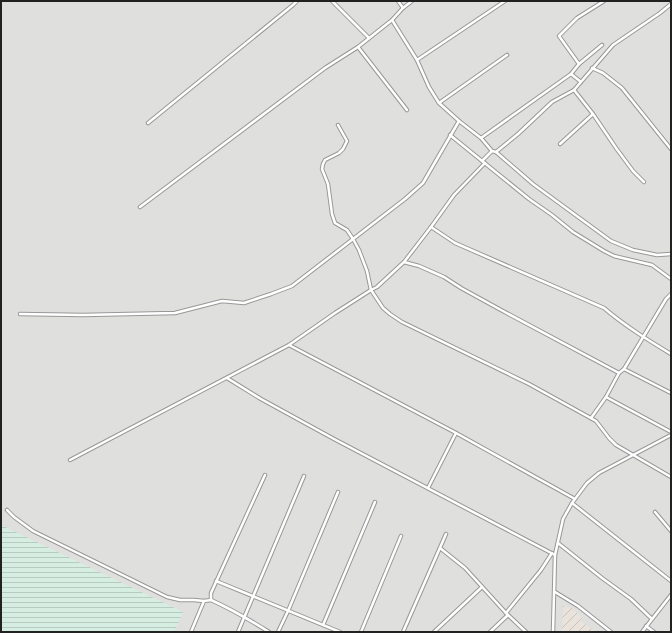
<svg xmlns="http://www.w3.org/2000/svg" width="672" height="633" viewBox="0 0 672 633" font-family="Overpass,sans-serif">
<style>
.residential{fill:#dfdfde}
.industrial{fill:url(#industrial-furrows)}
.farmland{fill:url(#farmland-rules)}
.lines{fill:none;stroke-linecap:round;stroke-linejoin:round}
.minor-casing{stroke:#989898;stroke-width:4.5}
.minor{stroke:#fff;stroke-width:2.5}
</style>
<defs>
<pattern id="industrial-furrows" width="10" height="10" patternUnits="userSpaceOnUse"><rect width="10" height="10" fill="#e9e3db"/><path d="M-1 1l2-2M0 10L10 0M9 11l2-2" fill="none" stroke="#c8c2bc"/></pattern>
<pattern id="farmland-rules" width="6" height="5" patternUnits="userSpaceOnUse"><rect width="6" height="5" fill="#d6ede1"/><path d="M0 2.5h6" fill="none" stroke="#b7cbc1"/></pattern>
</defs>
<rect width="100%" height="100%" fill="#e9f0e9"/>
<rect class="residential" x="1" y="1" width="670" height="631"/>
<path class="industrial" d="M 563,606 L 572,608 L 582,618 L 581,621 L 596,632 L 562,632 Z"/>
<path class="farmland" d="M 1,525 L 183,612 L 174,632 L 1,632 Z"/>
<g class="lines">
<defs>
<g id="minor">
<path d="M 332,1 L 369,38"/>
<path d="M 398,1 L 403,8"/>
<path d="M 392,20 L 417,60 L 429,87 L 439,103 L 459,121 L 481,138 L 492,151 L 496,152 L 533,184 L 611,241 L 633,250 L 657,255 L 671,254"/>
<path d="M 358,47 L 407,110"/>
<path d="M 417,60 L 505,1"/>
<path d="M 579,64 L 559,36 L 577,18 L 604,1"/>
<path d="M 592,68 L 603,73 L 622,88 L 671,149"/>
<path d="M 571,74 L 581,82"/>
<path d="M 574,90 L 593,114 L 616,148 L 633,171 L 644,182"/>
<path d="M 439,103 L 507,55"/>
<path d="M 148,123 L 293,5 L 297,1"/>
<path d="M 338,125 L 347,141 L 343,149 L 339,153 L 325,160 L 323,164 L 322,169 L 328,184 L 332,214 L 335,223 L 347,230 L 353,239 L 359,250 L 367,271 L 371,290 L 383,308 L 390,314 L 402,322 L 529,384 L 596,421 L 609,438 L 616,445 L 671,477"/>
<path d="M 450,135 L 529,199 L 552,215 L 573,232 L 604,251 L 614,256 L 652,265 L 671,279"/>
<path d="M 481,138 L 571,74 L 579,64 L 602,45"/>
<path d="M 560,144 L 593,114"/>
<path d="M 496,152 L 518,134 L 552,102 L 574,90 L 613,45 L 660,13 L 671,4"/>
<path d="M 482,161 L 492,151"/>
<path d="M 140,207 L 325,68 L 358,47 L 392,20 L 403,8 L 412,1"/>
<path d="M 431,227 L 455,243 L 604,308 C 625,326 648,340 671,354"/>
<path d="M 404,262 L 419,266 L 444,277 L 461,288 L 501,310 L 619,373"/>
<path d="M 20,314 L 83,315 L 175,313 L 222,301 L 244,303 L 271,294 L 292,286 L 405,199 L 423,183 L 459,121"/>
<path d="M 289,345 L 456,433 L 575,499"/>
<path d="M 624,369 L 671,393"/>
<path d="M 227,378 L 261,399 L 334,439 L 555,555"/>
<path d="M 606,397 L 671,432"/>
<path d="M 591,418 L 606,397 L 619,373 L 624,369 L 666,299 L 671,294"/>
<path d="M 70,460 L 289,345 L 335,313 L 371,290 L 377,287 L 404,262 L 431,227 L 454,195 L 485,163"/>
<path d="M 428,488 L 456,433"/>
<path d="M 572,503 L 671,581"/>
<path d="M 7,510 L 14,517 L 33,531 L 167,597 L 180,600 L 194,600 L 204,601"/>
<path d="M 655,512 L 671,531"/>
<path d="M 558,543 L 602,578 L 631,599 L 652,619"/>
<path d="M 440,548 L 465,568 L 506,613 L 526,632"/>
<path d="M 216,581 L 340,632"/>
<path d="M 555,592 L 578,606 L 611,632"/>
<path d="M 211,600 C 231,609 250,620 269,632"/>
<path d="M 506,613 L 541,570 L 552,553"/>
<path d="M 323,625 L 375,502"/>
<path d="M 646,626 L 654,632"/>
<path d="M 191,632 L 204,601 L 211,600 L 211,593 L 265,475"/>
<path d="M 238,632 L 304,476"/>
<path d="M 278,632 L 288,611 L 338,492"/>
<path d="M 361,632 L 401,536"/>
<path d="M 403,632 L 446,534"/>
<path d="M 434,632 L 482,587"/>
<path d="M 490,632 L 508,615"/>
<path d="M 553,632 L 555,555 L 563,519 L 572,503 L 587,483 L 599,473 L 671,435"/>
<path d="M 642,632 L 671,595"/>
</g>
</defs>
<use href="#minor" class="minor-casing"/>
<use href="#minor" class="minor"/>
</g>
<rect width="672" height="633" fill="none" stroke="#212121" stroke-width="4"/>
</svg>
